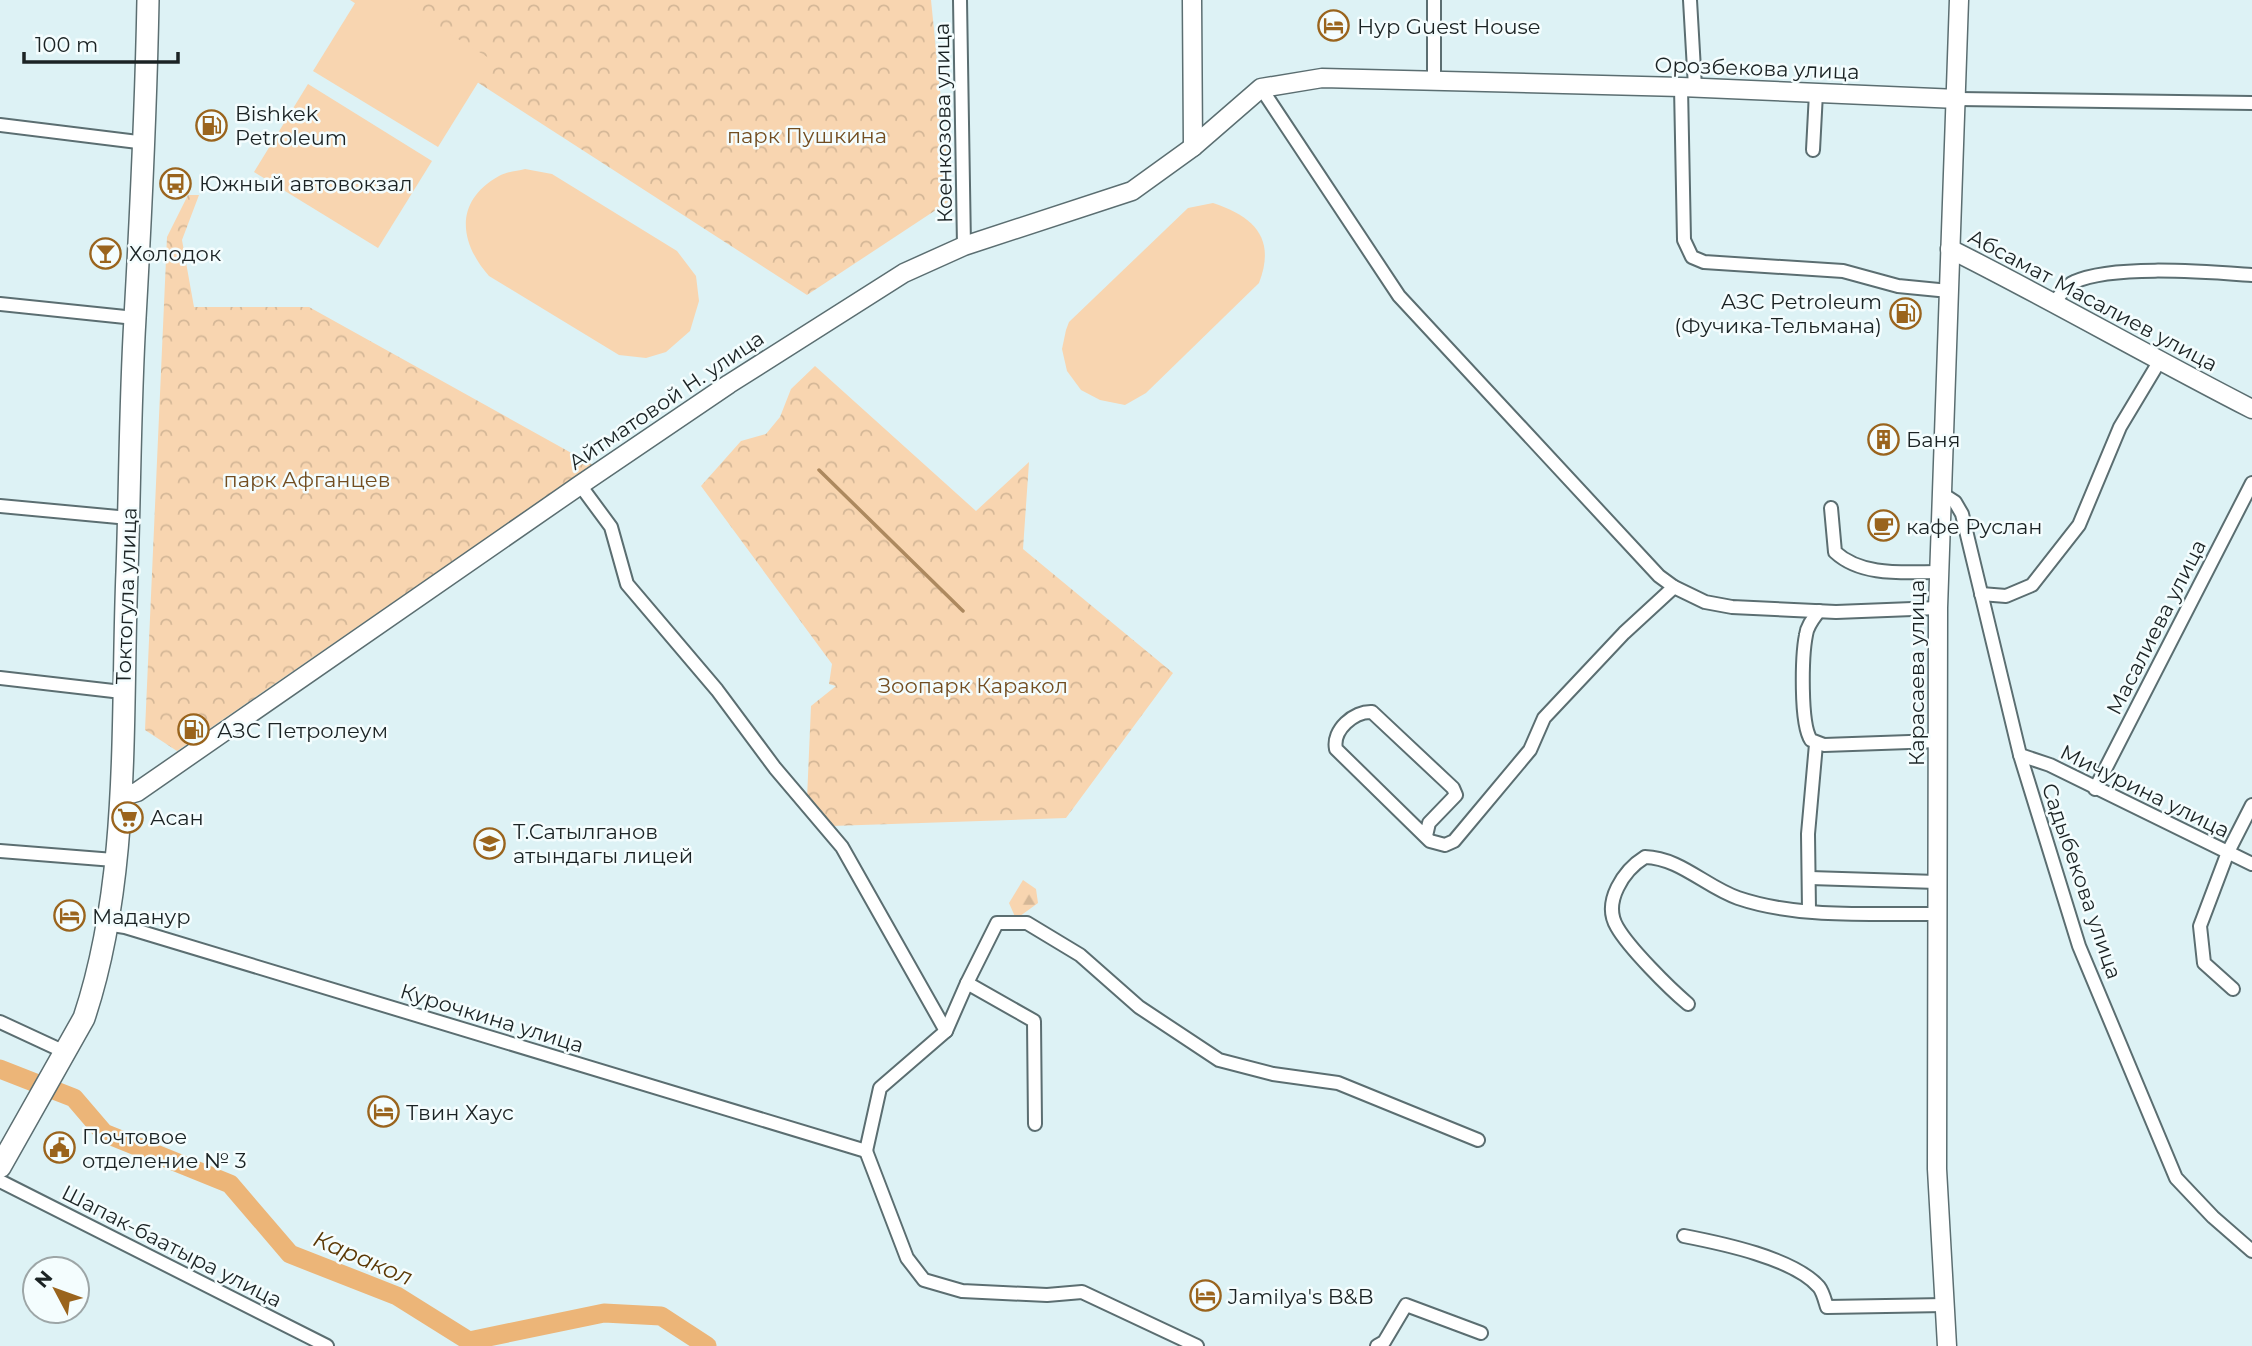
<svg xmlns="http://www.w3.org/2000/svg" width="2252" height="1346" viewBox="0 0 2252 1346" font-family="Montserrat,sans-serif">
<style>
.forest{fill:url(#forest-firs)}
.park{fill:url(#park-crowns)}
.pitch{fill:#f8d5b0}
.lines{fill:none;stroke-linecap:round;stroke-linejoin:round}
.stream{stroke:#ad895f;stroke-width:3.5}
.river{stroke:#ecb578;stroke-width:19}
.street-casing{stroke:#5b6e71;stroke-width:16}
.secondary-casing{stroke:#5b6e71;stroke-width:21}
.highway-casing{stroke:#5b6e71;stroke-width:24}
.street{stroke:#fff;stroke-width:12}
.secondary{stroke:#fff;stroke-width:18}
.highway{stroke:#fff;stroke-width:21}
.labels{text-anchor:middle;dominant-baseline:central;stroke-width:5;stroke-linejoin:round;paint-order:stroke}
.poi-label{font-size:21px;fill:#1b2324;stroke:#f4fdfe;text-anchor:start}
.street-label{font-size:21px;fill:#1b2324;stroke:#f4fdfe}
.park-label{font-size:21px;fill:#724d20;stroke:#f4fdfe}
.water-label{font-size:23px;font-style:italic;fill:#5b3805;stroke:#f4fdfe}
</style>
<defs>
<pattern id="forest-firs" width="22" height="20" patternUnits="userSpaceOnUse" patternTransform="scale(1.75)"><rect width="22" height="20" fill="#f8d5b0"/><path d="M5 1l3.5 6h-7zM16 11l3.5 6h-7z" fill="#d4b797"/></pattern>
<pattern id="park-crowns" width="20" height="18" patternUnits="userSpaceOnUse" patternTransform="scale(1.75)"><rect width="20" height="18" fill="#f8d5b0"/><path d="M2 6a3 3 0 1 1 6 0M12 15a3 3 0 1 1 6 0" fill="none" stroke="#d4b797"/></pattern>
</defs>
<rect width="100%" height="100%" fill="#ddf2f5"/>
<path class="forest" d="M 1023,880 L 1036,889 L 1038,903 L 1016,919 L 1009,903 Z"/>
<g class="park">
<path d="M 350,0 L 931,0 L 951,200 L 807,295 Z"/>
<path d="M 188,195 L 199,195 L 182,240 L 194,307 L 309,307 L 593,465 L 177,751 L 145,730 L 167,237 Z"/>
<path d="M 815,366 L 976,511 L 1029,462 L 1023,549 L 1173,673 L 1066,818 L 832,826 L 807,799 L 811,706 L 836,686 L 829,684 L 832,664 L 701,486 L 741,441 L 766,434 L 780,417 L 791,389 Z"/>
</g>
<g class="pitch">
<path d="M 357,0 L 395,0 L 492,60 L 438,147 L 313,71 Z"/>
<path d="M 308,84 L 432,161 L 378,248 L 254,172 Z"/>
<path d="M 525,169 L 552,174 L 677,251 L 696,276 L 699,301 L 690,331 L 666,352 L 646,358 L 619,355 L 489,276 C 459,242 454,201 499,176 C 506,172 517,171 525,169 Z"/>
<path d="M 1213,203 C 1255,217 1276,239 1259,283 L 1146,393 L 1125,405 L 1100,400 L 1081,390 L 1067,371 L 1062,349 L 1066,330 L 1069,322 L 1188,208 Z"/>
</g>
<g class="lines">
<path class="stream" d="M 819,470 L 963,611"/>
<path class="river" d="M 0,1069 L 74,1098 L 104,1133 L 230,1184 L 290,1254 L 397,1296 L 469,1341 L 604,1313 L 661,1316 L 707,1346"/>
<defs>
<g id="street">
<path d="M 960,0 L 964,246"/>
<path d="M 1690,0 L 1695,87"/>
<path d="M 1434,81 L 1434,0"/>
<path d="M 1681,87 L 1684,240 L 1692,257 L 1704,262 L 1843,271 L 1898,286 L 1949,291"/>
<path d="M 1261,88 L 1399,296 L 1659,576 L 1674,587 L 1705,602 L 1732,607 L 1836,612 L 1938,608"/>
<path d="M 1958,99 L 2252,103"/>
<path d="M 0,125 L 146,143"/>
<path d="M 1813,150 L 1816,93"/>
<path d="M 2055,301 C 2061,295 2066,285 2074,282 C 2113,264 2208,272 2252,275"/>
<path d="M 0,304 L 135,318"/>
<path d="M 580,485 L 611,527 L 627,584 L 717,690 L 775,768 L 842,847 L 946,1031"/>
<path d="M 1941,493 L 1955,502 L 1962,514 L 2020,755 L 2079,946 L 2176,1178 L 2213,1217 L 2252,1251"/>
<path d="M 0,506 L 129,518"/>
<path d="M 1831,508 L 1835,552 C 1862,577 1905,572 1939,572"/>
<path d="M 1981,594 L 2006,596 L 2032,585 L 2079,525 L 2120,427 L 2159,362"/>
<path d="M 1819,611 C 1813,619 1807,626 1806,635 C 1802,655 1800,724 1811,740 L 1824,745 L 1938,741"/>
<path d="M 0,678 L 122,692"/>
<path d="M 2020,755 L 2050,765 L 2252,864"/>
<path d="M 2095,789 L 2252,483"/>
<path d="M 1426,836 L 1429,823 L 1456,795 L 1453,788 L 1372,712 C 1354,711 1332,730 1336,749 L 1430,841 L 1445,845 L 1454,841 L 1530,750 L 1544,718 L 1624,633 L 1674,587"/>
<path d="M 0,851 L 114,860"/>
<path d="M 1810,878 L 1937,882"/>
<path d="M 1809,910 L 1808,834 L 1816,744"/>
<path d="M 106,924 L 125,927 L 866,1151"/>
<path d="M 967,983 L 997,923 L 1027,923 L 1080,955 L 1139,1007 L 1219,1060 L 1273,1074 L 1338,1083 L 1478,1140"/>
<path d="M 2233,989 L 2204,963 L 2200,926 L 2228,852 L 2252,805"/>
<path d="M 1688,1004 C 1669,988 1629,948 1617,927 C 1602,902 1624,870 1645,857 C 1680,858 1706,887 1738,898 C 1800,919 1873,913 1937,914"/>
<path d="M 0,1022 L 67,1053"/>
<path d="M 866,1151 L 907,1258 L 924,1280 L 962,1291 L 1047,1295 L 1082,1292 L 1197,1346"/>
<path d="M 866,1151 L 880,1088 L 946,1031 L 967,983 L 1034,1021 L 1035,1124"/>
<path d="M 0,1181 L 327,1346"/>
<path d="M 1684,1236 C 1720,1243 1794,1258 1819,1287 C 1823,1292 1825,1301 1827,1307 L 1945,1305"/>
<path d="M 1377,1346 L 1384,1342 L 1406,1305 L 1481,1333"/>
</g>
<g id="secondary">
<path d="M 1192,0 L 1193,147"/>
<path d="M 1950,249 C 2052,300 2150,357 2252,409"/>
<path d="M 120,797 L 137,792 L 580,485 L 729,384 L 904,273 L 964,246 L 1132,191 L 1193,147 L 1261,88 L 1322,78 L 1681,87 L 1958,99"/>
<path d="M 1947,1346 L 1937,1169 L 1938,608 L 1959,0"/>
</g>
<path id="highway" d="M 0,1167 L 84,1018 C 131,877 121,719 127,572 C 130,487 130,402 135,318 C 141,211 146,106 148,0"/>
</defs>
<use href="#street" class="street-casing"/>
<use href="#secondary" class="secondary-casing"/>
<use href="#highway" class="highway-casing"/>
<use href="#street" class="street"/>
<use href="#secondary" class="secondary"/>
<use href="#highway" class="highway"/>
</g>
<defs>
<symbol id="hotel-ring" viewBox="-11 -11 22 22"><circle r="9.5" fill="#f4fdfe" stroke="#9a641d" stroke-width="1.5"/><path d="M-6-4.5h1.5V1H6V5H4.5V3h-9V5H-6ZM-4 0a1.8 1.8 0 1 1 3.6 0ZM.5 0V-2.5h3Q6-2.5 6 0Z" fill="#9a641d"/></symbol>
<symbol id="fuel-ring" viewBox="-11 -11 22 22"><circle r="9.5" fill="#f4fdfe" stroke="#9a641d" stroke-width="1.5"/><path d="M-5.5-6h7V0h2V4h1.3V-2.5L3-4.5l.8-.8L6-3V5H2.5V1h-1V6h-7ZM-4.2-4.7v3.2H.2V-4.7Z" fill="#9a641d"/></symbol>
<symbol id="bus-ring" viewBox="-11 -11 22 22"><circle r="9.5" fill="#f4fdfe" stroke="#9a641d" stroke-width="1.5"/><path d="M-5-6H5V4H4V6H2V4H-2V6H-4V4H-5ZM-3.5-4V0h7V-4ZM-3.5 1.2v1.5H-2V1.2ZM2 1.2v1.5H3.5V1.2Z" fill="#9a641d"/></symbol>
<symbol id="bar-ring" viewBox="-11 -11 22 22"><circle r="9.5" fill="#f4fdfe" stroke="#9a641d" stroke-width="1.5"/><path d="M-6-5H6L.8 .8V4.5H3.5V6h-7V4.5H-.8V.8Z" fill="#9a641d"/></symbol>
<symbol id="building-ring" viewBox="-11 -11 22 22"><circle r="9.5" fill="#f4fdfe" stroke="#9a641d" stroke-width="1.5"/><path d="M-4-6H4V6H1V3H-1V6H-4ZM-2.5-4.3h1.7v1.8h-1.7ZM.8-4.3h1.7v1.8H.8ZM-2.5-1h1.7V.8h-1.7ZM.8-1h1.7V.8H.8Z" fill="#9a641d"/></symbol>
<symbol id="cafe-ring" viewBox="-11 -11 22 22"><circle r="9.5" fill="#f4fdfe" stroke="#9a641d" stroke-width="1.5"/><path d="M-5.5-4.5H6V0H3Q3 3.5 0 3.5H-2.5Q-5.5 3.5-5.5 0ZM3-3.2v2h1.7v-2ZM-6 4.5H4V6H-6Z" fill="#9a641d"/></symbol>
<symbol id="supermarket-ring" viewBox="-11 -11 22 22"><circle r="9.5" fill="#f4fdfe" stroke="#9a641d" stroke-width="1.5"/><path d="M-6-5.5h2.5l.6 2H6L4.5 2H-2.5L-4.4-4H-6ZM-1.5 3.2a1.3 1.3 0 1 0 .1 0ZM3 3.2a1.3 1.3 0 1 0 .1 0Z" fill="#9a641d"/></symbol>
<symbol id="school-ring" viewBox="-11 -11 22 22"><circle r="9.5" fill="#f4fdfe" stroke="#9a641d" stroke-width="1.5"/><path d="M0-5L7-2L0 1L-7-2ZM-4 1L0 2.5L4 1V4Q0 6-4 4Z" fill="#9a641d"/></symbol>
<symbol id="civic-ring" viewBox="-11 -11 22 22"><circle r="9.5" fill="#f4fdfe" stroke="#9a641d" stroke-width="1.5"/><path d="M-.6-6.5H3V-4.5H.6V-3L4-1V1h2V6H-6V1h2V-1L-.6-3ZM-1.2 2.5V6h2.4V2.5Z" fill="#9a641d"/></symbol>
</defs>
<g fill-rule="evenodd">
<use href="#hotel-ring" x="1316" y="8" width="35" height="35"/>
<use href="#fuel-ring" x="194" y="108" width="35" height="35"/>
<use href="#bus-ring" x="158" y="166" width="35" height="35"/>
<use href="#bar-ring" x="88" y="236" width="35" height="35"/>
<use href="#fuel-ring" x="1888" y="296" width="35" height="35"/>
<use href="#building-ring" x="1866" y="422" width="35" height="35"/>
<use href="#cafe-ring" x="1866" y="508" width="35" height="35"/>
<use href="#fuel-ring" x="176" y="712" width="35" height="35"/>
<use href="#supermarket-ring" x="110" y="800" width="35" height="35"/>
<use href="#school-ring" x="472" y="826" width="35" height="35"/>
<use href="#hotel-ring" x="52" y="898" width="35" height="35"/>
<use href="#hotel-ring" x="366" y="1094" width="35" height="35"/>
<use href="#civic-ring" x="42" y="1130" width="35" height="35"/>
<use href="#hotel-ring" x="1188" y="1278" width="35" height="35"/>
</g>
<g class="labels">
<g class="poi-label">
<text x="1357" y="26">Нур Guest House</text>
<text x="235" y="113">Bishkek<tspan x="235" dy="24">Petroleum</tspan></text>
<text x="199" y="183">Южный автовокзал</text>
<text x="129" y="253">Холодок</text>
<text x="1882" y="301" text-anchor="end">АЗС Petroleum<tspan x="1882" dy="24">(Фучика-Тельмана)</tspan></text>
<text x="1906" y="439">Баня</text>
<text x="1906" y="526">кафе Руслан</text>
<text x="217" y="730">АЗС Петролеум</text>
<text x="150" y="817">Асан</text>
<text x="513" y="831">Т.Сатылганов<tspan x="513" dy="24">атындагы лицей</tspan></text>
<text x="92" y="916">Маданур</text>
<text x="406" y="1112">Твин Хаус</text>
<text x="82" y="1136">Почтовое<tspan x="82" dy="24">отделение № 3</tspan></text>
<text x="1228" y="1296">Jamilya's B&amp;B</text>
</g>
<g class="street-label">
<text transform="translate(1757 68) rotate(2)">Орозбекова улица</text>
<text transform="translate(943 123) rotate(-91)">Коенкозова улица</text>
<text transform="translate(2093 300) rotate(28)">Абсамат Масалиев улица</text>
<text transform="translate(666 400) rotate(-34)">Айтматовой Н. улица</text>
<text transform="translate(126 596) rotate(-88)">Токтогула улица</text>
<text transform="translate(2156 627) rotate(-63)">Масалиева улица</text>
<text transform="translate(1916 673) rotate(-90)">Карасаева улица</text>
<text transform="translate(2145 791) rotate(26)">Мичурина улица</text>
<text transform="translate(2082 881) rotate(71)">Садыбекова улица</text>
<text transform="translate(492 1018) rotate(17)">Курочкина улица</text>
<text transform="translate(172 1246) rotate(27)">Шапак-баатыра улица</text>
</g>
<g class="park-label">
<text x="807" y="135">парк Пушкина</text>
<text x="307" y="479">парк Афганцев</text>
<text x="973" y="685">Зоопарк Каракол</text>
</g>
<g class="water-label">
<text transform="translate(363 1258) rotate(23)">Каракол</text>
</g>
</g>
<g transform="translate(56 1290) rotate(311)"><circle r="33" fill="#f4fdfe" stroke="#9da6a7" stroke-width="2"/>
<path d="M0-5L12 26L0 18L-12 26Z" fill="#9a641d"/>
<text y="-10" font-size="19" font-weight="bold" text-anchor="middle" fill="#1b2324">N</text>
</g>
<path d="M24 52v10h154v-10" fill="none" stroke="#1b2324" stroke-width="3.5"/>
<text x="35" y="52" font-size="21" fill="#1b2324" stroke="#f4fdfe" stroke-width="5" paint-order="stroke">100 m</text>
</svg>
